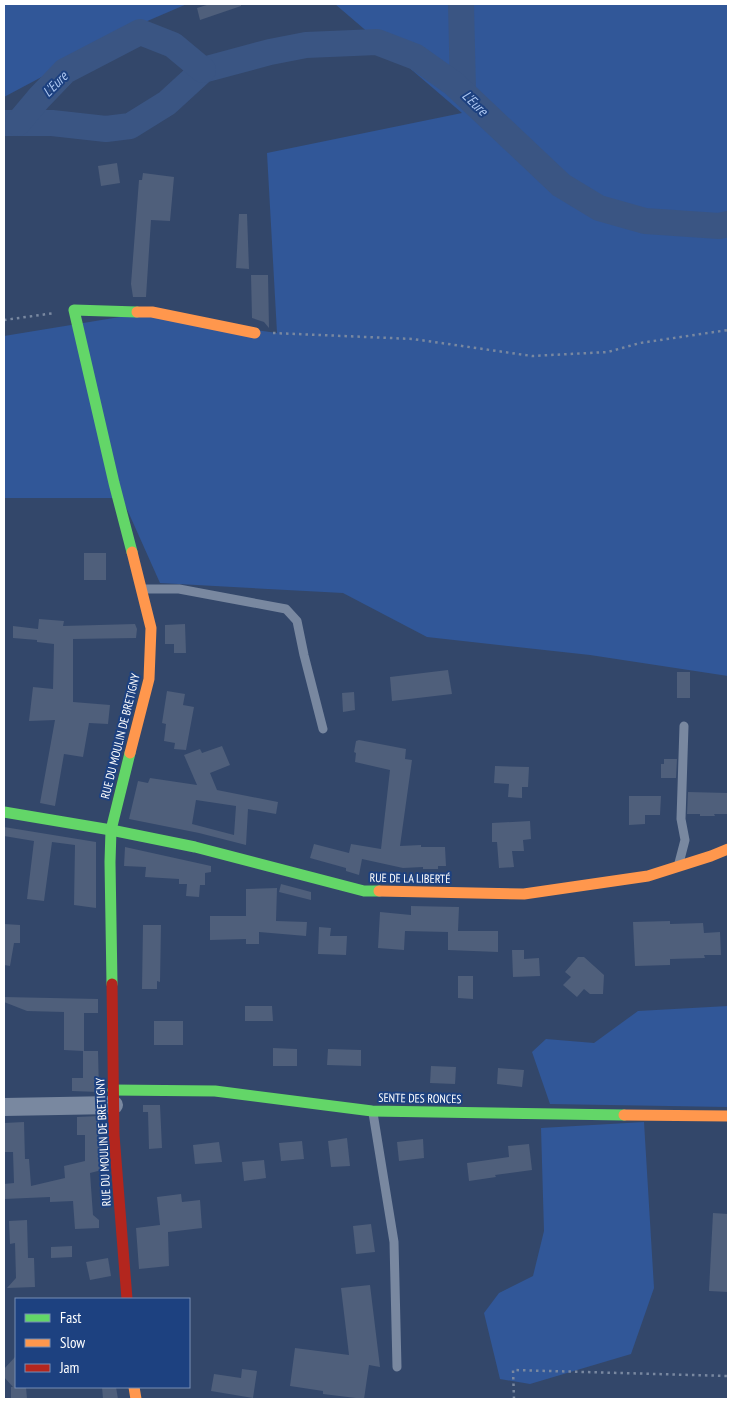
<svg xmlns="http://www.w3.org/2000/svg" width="732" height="1403" viewBox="0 0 732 1403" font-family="'PT Sans Narrow',sans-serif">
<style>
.green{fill:#315798}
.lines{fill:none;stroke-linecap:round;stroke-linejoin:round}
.river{stroke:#3a5583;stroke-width:26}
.building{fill:#4f5f7b;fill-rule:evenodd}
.path{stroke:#7988a0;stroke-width:2.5;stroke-dasharray:2.5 4;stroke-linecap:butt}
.lane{stroke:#7988a0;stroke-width:9}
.street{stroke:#7988a0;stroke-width:18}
.fast{stroke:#63d668;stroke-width:11}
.slow{stroke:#ff974d;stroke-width:11}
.jam{stroke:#b3261e;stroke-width:11}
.labels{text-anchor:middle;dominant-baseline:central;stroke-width:4;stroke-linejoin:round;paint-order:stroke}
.street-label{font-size:12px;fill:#fff;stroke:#1d4180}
.water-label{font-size:14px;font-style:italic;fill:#adc7f1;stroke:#1d4180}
</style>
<rect width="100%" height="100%" fill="#33476a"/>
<g class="green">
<path d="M 4,4 L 187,4 L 145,22 L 4,97 Z"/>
<path d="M 335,4 L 728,4 L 728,676 L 590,655 L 427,637 L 343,593 L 160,583 L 122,498 L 4,498 L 4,336 L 138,314 L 277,333 L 267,153 L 462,113 Z"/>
<path d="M 728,1006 L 728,1107 L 550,1104 L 532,1052 L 546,1039 L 594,1043 L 638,1011 Z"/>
<path d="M 644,1122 L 654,1288 L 631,1354 L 530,1384 L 500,1379 L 484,1313 L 499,1293 L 533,1276 L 544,1231 L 541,1128 Z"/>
</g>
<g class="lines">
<g class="river">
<path d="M 461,4 L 463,91"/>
<path d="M 4,123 L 52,123 L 106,129 L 130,126 L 167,103 L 203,70 L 270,52 L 306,45 L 377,42 L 416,57 L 454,84 L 561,185 L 599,208 L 645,221 L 719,226 L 728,224"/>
<path d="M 18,123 L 39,98 L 65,71 L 140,32 L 173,45 L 203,70"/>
</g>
</g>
<g class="building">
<path d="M 210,4 L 241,4 L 241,6 L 200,20 L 197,8 Z"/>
<path d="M 117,163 L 120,183 L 101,186 L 98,166 Z"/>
<path d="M 143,173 L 174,177 L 170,221 L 151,220 L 146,297 L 133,297 L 131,284 L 139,180 L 142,180 Z"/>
<path d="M 239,214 L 247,214 L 249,269 L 236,268 Z"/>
<path d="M 251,275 L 268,275 L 269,328 L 264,322 L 252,318 Z"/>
<rect x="84" y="553" width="22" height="27"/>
<path d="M 39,619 L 64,621 L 63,626 L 135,624 L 137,629 L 136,638 L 73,639 L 73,702 L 110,705 L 108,724 L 89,723 L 83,757 L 64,754 L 55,806 L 40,803 L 55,720 L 29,721 L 33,687 L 53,689 L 54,644 L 37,642 L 37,640 L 13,638 L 13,626 L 38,629 Z"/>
<path d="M 185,624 L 186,653 L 174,653 L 174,644 L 165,644 L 165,625 Z"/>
<path d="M 448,670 L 452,694 L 392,701 L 390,677 Z"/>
<rect x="677" y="672" width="13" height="26"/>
<path d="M 167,691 L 185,694 L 183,705 L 194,707 L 186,750 L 174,749 L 175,743 L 164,741 L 166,724 L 162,723 Z"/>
<path d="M 354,692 L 355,710 L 343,712 L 342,693 Z"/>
<path d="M 359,740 L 406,749 L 405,759 L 412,760 L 400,846 L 421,845 L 421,847 L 445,847 L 446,866 L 438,866 L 438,869 L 423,869 L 423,867 L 403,868 L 362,859 L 359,875 L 346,871 L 346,868 L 310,858 L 314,844 L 349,853 L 351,844 L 381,849 L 390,770 L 355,762 L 356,753 L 354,752 L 356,741 Z"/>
<path d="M 222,746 L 230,765 L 210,773 L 217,790 L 278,802 L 276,814 L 248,809 L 246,845 L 199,833 L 129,819 L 138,781 L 148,783 L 150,778 L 197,785 L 184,755 L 200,749 L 202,753 ZM 196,800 L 236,806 L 234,835 L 192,824 Z"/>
<path d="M 664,759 L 677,759 L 676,778 L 661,778 L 661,764 L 664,764 Z"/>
<path d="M 495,766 L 529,767 L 528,787 L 522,787 L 522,798 L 508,797 L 509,784 L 494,783 Z"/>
<path d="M 688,792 L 728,793 L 727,814 L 714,814 L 715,816 L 700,816 L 700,814 L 687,814 Z"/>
<path d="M 629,796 L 661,796 L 660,815 L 645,815 L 645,824 L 629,825 Z"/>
<path d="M 530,821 L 531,839 L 523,840 L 524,851 L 512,851 L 514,867 L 499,868 L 497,842 L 492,842 L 492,823 Z"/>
<path d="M 4,827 L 96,842 L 96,908 L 74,905 L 75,845 L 52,842 L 44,901 L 27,899 L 34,841 L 4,836 Z"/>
<path d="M 125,847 L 211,866 L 211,872 L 205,873 L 205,885 L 200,885 L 199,897 L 186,896 L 187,884 L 179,884 L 179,879 L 145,877 L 146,867 L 124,866 Z"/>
<path d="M 281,884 L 311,892 L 311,900 L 279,892 Z"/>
<path d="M 277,888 L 276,921 L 307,922 L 306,936 L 259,932 L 259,944 L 246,944 L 246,939 L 210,940 L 210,916 L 246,916 L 246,889 Z"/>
<path d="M 411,906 L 459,907 L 458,931 L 498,931 L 498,952 L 448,950 L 448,932 L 405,931 L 404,950 L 378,948 L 380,912 L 411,915 Z"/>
<path d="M 670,921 L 670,924 L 703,923 L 704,933 L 720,932 L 721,955 L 704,955 L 705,958 L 670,959 L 670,965 L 635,966 L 633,922 Z"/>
<path d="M 4,924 L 20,925 L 20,943 L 14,943 L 10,966 L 4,965 Z"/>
<path d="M 143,925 L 161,925 L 160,982 L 157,981 L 157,989 L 142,989 Z"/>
<path d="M 319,927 L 331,928 L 330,936 L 347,936 L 346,955 L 318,954 Z"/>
<path d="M 512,950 L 524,950 L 524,959 L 539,958 L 540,976 L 513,977 Z"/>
<path d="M 578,957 L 584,957 L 604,975 L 603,994 L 590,994 L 584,989 L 577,997 L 563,985 L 571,977 L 565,972 Z"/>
<path d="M 458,976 L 473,976 L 473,999 L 458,998 Z"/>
<path d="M 4,997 L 98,999 L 98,1013 L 84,1013 L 84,1051 L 98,1051 L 99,1092 L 72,1091 L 72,1078 L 83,1078 L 83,1051 L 64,1050 L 64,1012 L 27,1011 L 4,1002 Z"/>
<path d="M 245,1006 L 272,1006 L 273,1021 L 245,1021 Z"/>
<rect x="154" y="1021" width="29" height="24"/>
<path d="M 273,1048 L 297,1049 L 297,1066 L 273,1066 Z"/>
<path d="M 328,1049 L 361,1050 L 361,1066 L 327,1065 Z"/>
<path d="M 431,1066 L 456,1067 L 455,1084 L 430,1083 Z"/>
<path d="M 498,1068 L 524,1070 L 522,1087 L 497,1084 Z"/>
<path d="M 143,1105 L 160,1105 L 162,1148 L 149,1149 L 148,1112 L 143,1112 Z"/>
<path d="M 99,1116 L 102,1170 L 90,1173 L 93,1215 L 99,1220 L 99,1228 L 75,1229 L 73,1201 L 50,1202 L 50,1197 L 4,1199 L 4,1184 L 14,1183 L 13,1152 L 5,1152 L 4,1123 L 24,1122 L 25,1159 L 29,1159 L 31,1186 L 65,1178 L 64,1166 L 85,1161 L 85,1135 L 77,1135 L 77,1117 Z"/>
<path d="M 347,1138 L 350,1166 L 331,1167 L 328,1141 Z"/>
<path d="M 423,1139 L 424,1158 L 399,1161 L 397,1142 Z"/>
<path d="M 302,1141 L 304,1159 L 281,1161 L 279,1143 Z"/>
<path d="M 219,1142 L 222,1162 L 195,1164 L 193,1145 Z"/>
<path d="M 529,1144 L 532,1170 L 495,1175 L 496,1177 L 469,1181 L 467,1163 L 509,1157 L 508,1146 Z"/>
<path d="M 264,1160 L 266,1178 L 244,1181 L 242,1162 Z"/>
<path d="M 181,1194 L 182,1202 L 200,1200 L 202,1228 L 168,1232 L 169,1266 L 139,1269 L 136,1228 L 160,1225 L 157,1197 Z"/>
<path d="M 713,1213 L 728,1214 L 728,1292 L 709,1291 Z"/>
<path d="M 27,1220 L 28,1258 L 34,1258 L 35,1287 L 7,1288 L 16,1278 L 15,1243 L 10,1244 L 9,1221 Z"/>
<path d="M 371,1224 L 375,1252 L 356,1254 L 353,1226 Z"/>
<path d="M 72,1246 L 72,1257 L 51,1258 L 51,1247 Z"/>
<path d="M 108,1258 L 111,1276 L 90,1280 L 86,1262 Z"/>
<path d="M 370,1285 L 380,1367 L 369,1365 L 364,1399 L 323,1394 L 323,1391 L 290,1386 L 295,1348 L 349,1355 L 341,1288 Z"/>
<path d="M 16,1356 L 16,1387 L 26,1387 L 27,1399 L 11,1399 L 11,1387 L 13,1387 L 4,1377 L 4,1369 Z"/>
<path d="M 242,1369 L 257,1371 L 253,1398 L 211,1391 L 214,1374 L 241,1378 Z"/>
<path d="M 102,1387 L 116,1387 L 118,1399 L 103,1399 Z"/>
</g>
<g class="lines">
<g class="path">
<path d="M 4,320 L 55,313"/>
<path d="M 273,333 L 413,339 L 532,356 L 608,352 L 640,343 L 728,330"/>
<path d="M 514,1399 L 513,1370 L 728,1376"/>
</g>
<g class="lane">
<path d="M 145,589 L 179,589 L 286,609 L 297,621 L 304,655 L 323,729"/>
<path d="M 679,863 L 685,840 L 681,819 L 684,726"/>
<path d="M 373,1113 L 394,1242 L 397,1367"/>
</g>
<path class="street" d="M 4,1107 L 114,1105"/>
<g class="fast">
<path d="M 132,552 L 114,483 L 74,310 L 137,312"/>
<path d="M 4,812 L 111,830 L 195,847 L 364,891 L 379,891"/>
<path d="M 112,984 L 110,862 L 111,830 L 130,753"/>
<path d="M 113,1090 L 215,1091 L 372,1111 L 624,1115"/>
</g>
<g class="slow">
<path d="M 137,312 L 152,312 L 255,333"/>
<path d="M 130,753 L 149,679 L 151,628 L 132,552"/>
<path d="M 379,891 L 524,894 L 648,876 L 711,856 L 728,849"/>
<path d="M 624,1115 L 728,1116"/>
<path d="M 134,1387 L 136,1399"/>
</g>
<path class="jam" d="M 112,984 L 114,1135 L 127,1299"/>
</g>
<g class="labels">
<g class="street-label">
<text transform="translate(120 736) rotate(-76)">RUE DU MOULIN DE BRETIGNY</text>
<text transform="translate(410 878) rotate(1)">RUE DE LA LIBERTÉ</text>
<text transform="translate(420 1098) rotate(1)">SENTE DES RONCES</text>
<text transform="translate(103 1142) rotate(-93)">RUE DU MOULIN DE BRETIGNY</text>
</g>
<g class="water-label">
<text transform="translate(55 84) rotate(-45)">L'Eure</text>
<text transform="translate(475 103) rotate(44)">L'Eure</text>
</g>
</g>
<rect width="732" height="1403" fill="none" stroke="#ffffff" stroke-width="10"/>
<rect x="15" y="1298" width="175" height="90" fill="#1d4180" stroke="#778db3"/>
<rect x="25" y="1314" width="25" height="8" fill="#63d668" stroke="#778db3"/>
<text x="60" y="1323" font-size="15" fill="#ffffff">Fast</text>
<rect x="25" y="1339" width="25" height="8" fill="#ff974d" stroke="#778db3"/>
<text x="60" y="1348" font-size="15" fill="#ffffff">Slow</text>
<rect x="25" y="1364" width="25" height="8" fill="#b3261e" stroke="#778db3"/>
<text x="60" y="1373" font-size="15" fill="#ffffff">Jam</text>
</svg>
